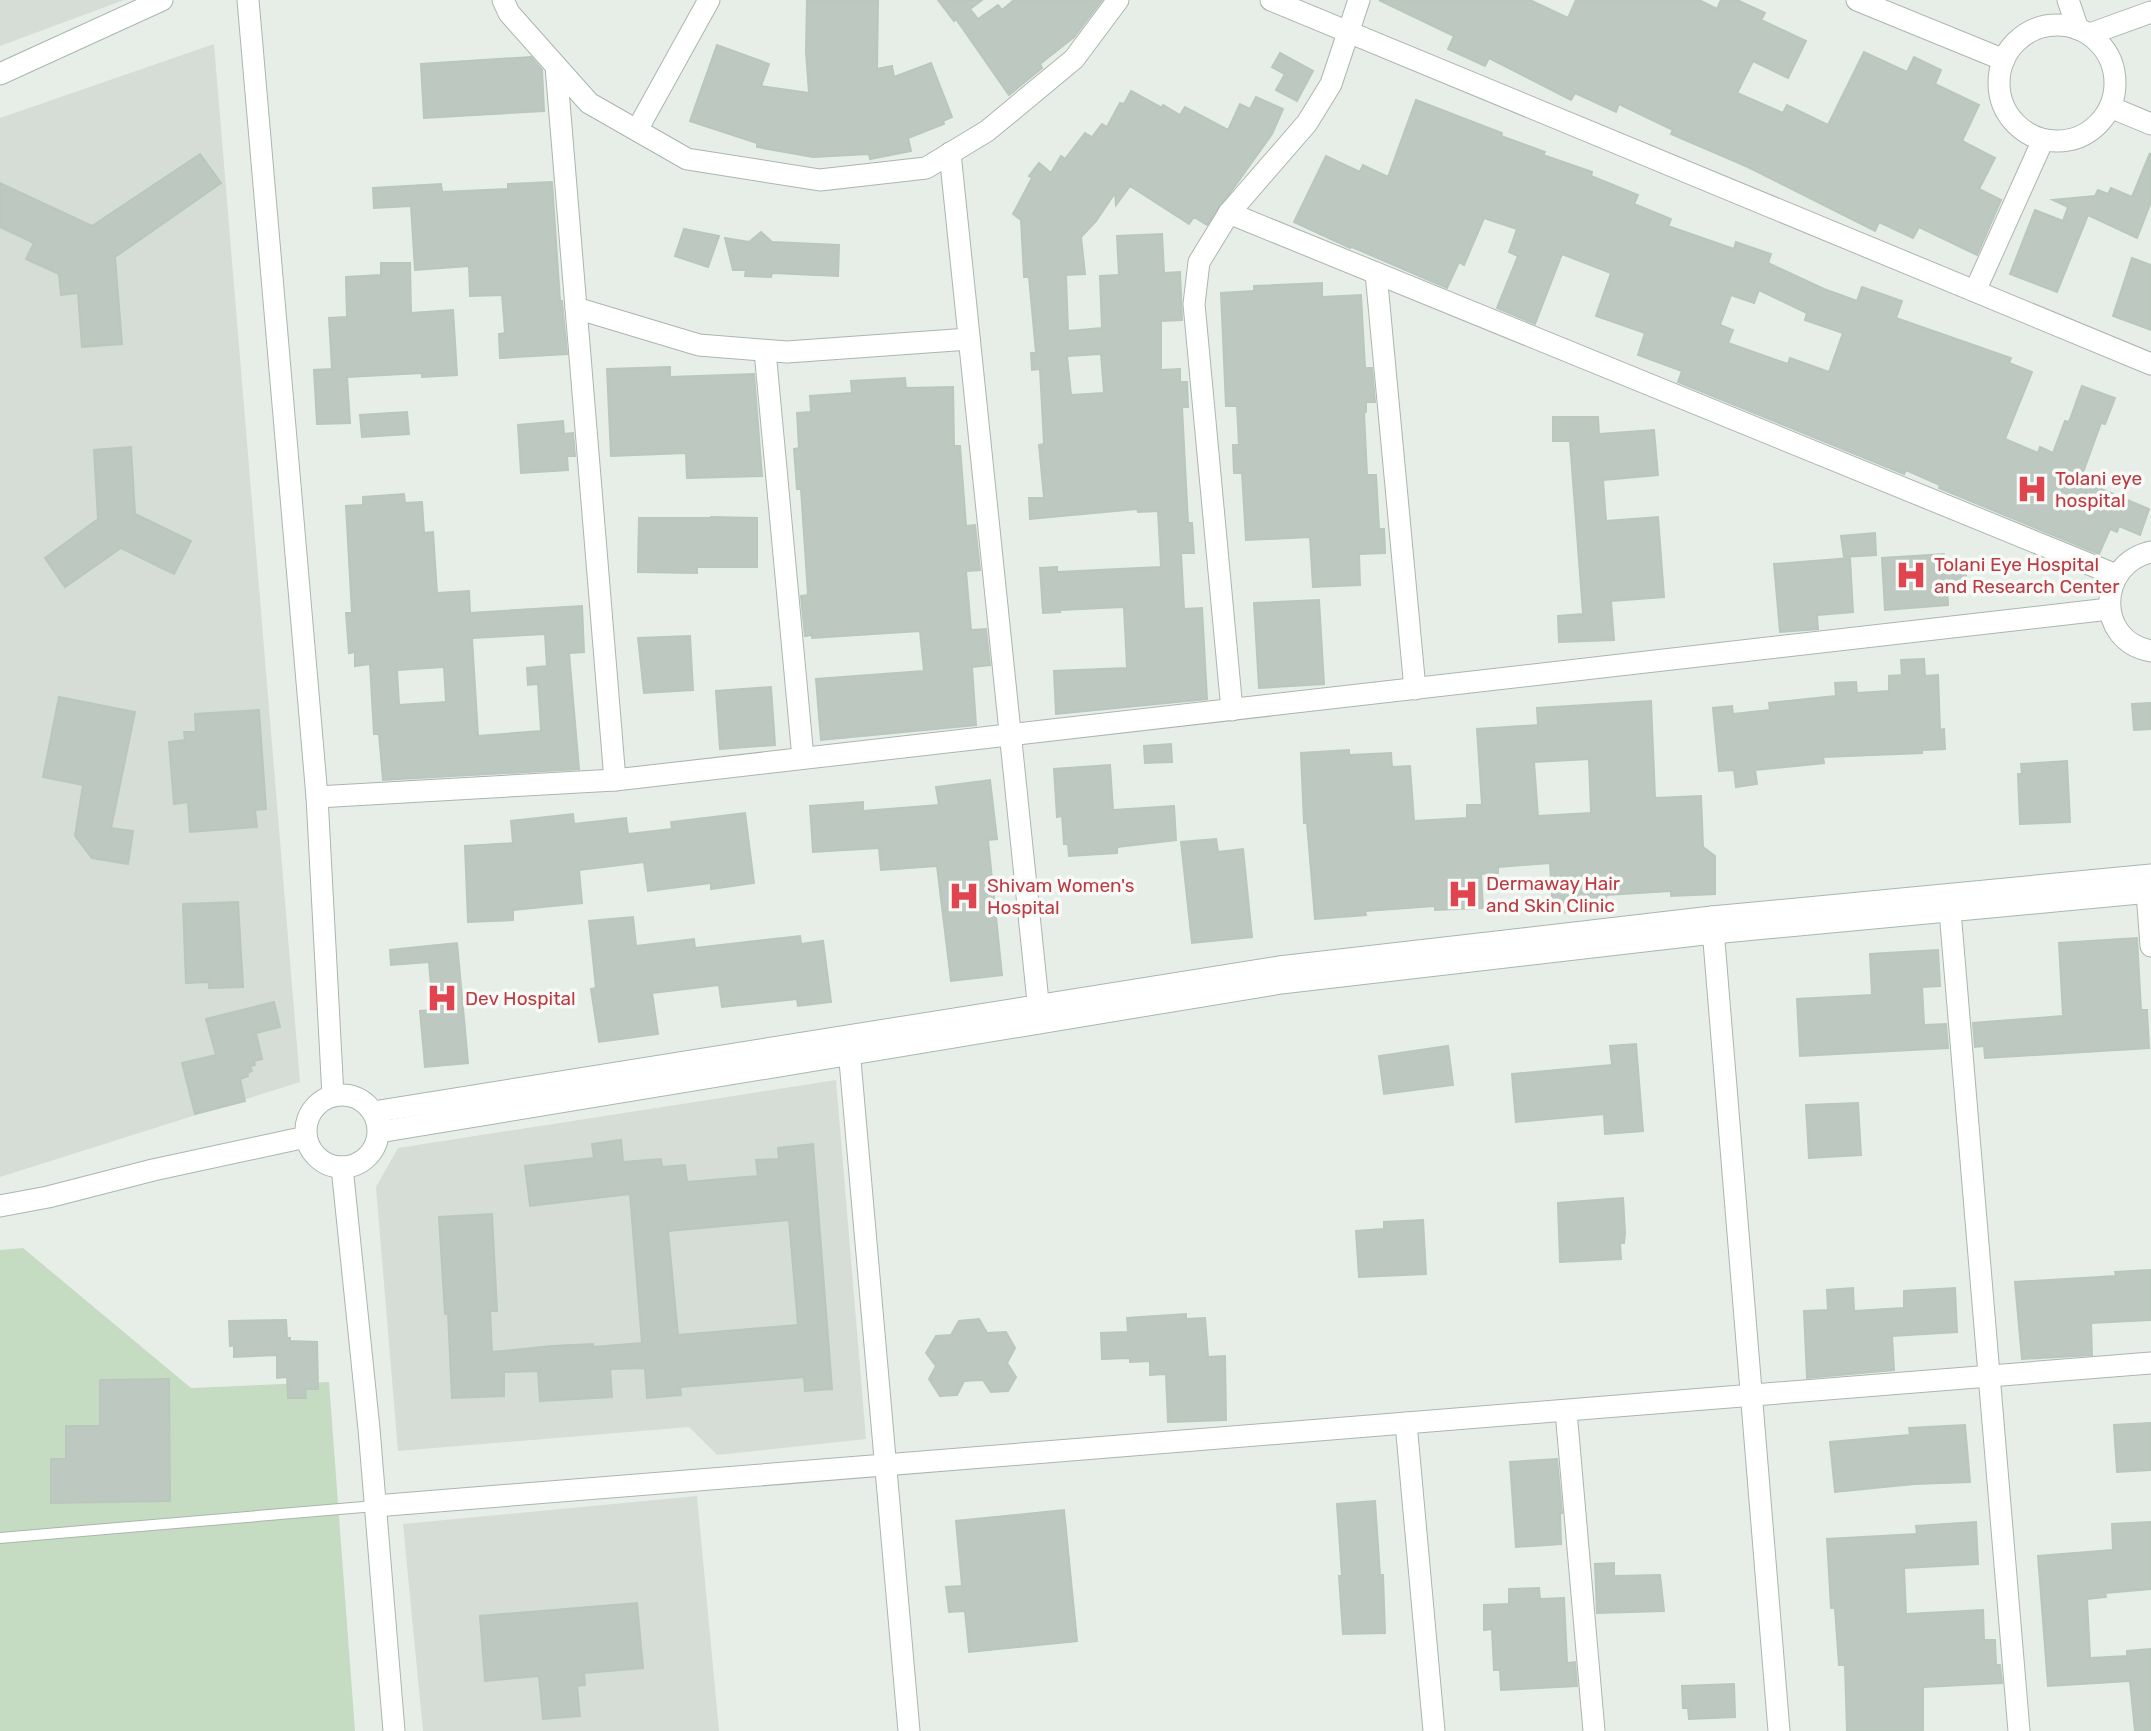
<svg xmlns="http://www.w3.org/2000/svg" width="2151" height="1731" viewBox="0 0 2151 1731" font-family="Rubik,sans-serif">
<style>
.built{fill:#d5ddd6}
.green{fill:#c5dcc2}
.building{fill:#bcc8c0;stroke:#b9c7bc;stroke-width:2;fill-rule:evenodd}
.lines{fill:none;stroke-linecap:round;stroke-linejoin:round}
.service-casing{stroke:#aab6ad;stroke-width:12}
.minor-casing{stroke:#aab6ad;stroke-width:23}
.tertiary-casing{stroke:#aab6ad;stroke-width:23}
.secondary-casing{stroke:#a6b8ac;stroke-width:23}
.service{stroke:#fff;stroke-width:10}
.minor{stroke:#fff;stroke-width:21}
.tertiary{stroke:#fff;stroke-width:21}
.secondary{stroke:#fff;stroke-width:21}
.labels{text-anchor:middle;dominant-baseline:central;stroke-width:7;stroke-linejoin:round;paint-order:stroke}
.health-label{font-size:19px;fill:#be3a42;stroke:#f7faf7;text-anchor:start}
</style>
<rect width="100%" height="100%" fill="#e7eee8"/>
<g class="built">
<path d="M 0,0 L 124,0 L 0,46 Z"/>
<path d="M 214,44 L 300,1082 L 0,1177 L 0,118 Z"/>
<path d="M 836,1080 L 866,1439 L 717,1455 L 689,1427 L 398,1451 L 376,1187 L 398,1148 Z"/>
<path d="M 697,1496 L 719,1731 L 423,1731 L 403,1524 Z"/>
</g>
<path class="green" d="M 23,1248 L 191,1388 L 329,1382 L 355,1731 L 0,1731 L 0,1250 Z"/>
<g class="building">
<path d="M 807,0 L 878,0 L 877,69 L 892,66 L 894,77 L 931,63 L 952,117 L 943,121 L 944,124 L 908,138 L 911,151 L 870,159 L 869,154 L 813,157 L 757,147 L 757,143 L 690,121 L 717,45 L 769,64 L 761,86 L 809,93 L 806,52 Z"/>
<path d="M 938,0 L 982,0 L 970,9 L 978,19 L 998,5 L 1002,10 L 1014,0 L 1102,0 L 1074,37 L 1040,64 L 1042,68 L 1009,95 L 956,19 L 954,21 Z"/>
<path d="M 1379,0 L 1530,0 L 1568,18 L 1576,0 L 1699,0 L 1717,9 L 1721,0 L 1737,0 L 1765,13 L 1761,20 L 1806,41 L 1788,78 L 1753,61 L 1737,93 L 1783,113 L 1787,105 L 1828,125 L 1864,52 L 1907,72 L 1914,57 L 1941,70 L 1935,84 L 1979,105 L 1962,141 L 1995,158 L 1979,189 L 2001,200 L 1977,255 L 1919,227 L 1913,238 L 1879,222 L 1875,231 L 1748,167 L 1671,134 L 1673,130 L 1619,104 L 1616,112 L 1575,93 L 1571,100 L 1489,58 L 1485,66 L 1448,49 L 1454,36 Z"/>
<path d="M 1280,53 L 1313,71 L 1297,101 L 1276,90 L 1285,74 L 1272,67 Z"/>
<path d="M 531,57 L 542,70 L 544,111 L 424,118 L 421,64 Z"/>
<path d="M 1131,91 L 1162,108 L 1163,105 L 1180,115 L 1185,107 L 1228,130 L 1240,104 L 1250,109 L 1256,97 L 1283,109 L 1272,134 L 1207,225 L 1194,217 L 1189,224 L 1130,186 L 1116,205 L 1115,193 L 1096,221 L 1081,237 L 1085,274 L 1066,275 L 1068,331 L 1102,328 L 1100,276 L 1119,275 L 1117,236 L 1162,234 L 1164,273 L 1180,272 L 1182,320 L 1161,321 L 1161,370 L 1180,369 L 1180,382 L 1187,382 L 1188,407 L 1182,407 L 1188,523 L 1192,523 L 1194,553 L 1181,553 L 1184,609 L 1202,608 L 1207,699 L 1056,714 L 1054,671 L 1127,668 L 1124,607 L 1059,610 L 1060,612 L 1043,613 L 1040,568 L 1057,567 L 1057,572 L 1161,567 L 1158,511 L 1138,512 L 1137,509 L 1030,519 L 1029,498 L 1044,498 L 1039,445 L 1044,444 L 1040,369 L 1032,370 L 1031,353 L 1036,353 L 1029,277 L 1024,277 L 1021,220 L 1013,214 L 1032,178 L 1029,176 L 1039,163 L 1051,173 L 1061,156 L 1065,159 L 1085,133 L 1092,137 L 1102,124 L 1107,127 L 1120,103 L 1124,104 ZM 1101,354 L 1104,393 L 1071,395 L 1067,356 Z"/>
<path d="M 1416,100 L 1502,133 L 1501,136 L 1545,152 L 1543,155 L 1592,172 L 1591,176 L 1638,195 L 1634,204 L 1671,219 L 1668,226 L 1734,249 L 1736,242 L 1771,254 L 1768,263 L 1824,289 L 1857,301 L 1862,287 L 1902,301 L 1896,318 L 2011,358 L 2009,363 L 2032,372 L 2005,439 L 2038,453 L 2040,447 L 2053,453 L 2065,421 L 2069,422 L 2082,386 L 2115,398 L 2105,424 L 2101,423 L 2081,478 L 2089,481 L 2087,483 L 2149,509 L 2140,535 L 2119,526 L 2117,532 L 2110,529 L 2099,554 L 1939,488 L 1940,485 L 1906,470 L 1904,474 L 1678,382 L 1682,371 L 1638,355 L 1645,333 L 1596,316 L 1611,273 L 1562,254 L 1535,324 L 1497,308 L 1518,256 L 1509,252 L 1517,229 L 1484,218 L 1464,265 L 1459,262 L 1447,288 L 1352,247 L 1350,248 L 1294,222 L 1326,156 L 1360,172 L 1363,165 L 1388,177 ZM 1759,290 L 1807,313 L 1805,320 L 1843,333 L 1829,372 L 1790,358 L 1788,364 L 1728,343 L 1733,330 L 1720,325 L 1731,295 L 1754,303 Z"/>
<path d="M 2150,153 L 2151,202 L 2137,238 L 2088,215 L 2057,292 L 2010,274 L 2035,210 L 2063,221 L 2068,207 L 2053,200 L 2095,196 L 2098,190 L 2108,194 L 2111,188 L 2132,197 Z"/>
<path d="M 200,154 L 221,183 L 115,257 L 122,344 L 82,347 L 78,293 L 61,295 L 59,274 L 26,259 L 34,243 L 0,227 L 0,183 L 92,226 Z"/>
<path d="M 552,182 L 560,301 L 562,301 L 567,354 L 500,358 L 499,334 L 505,333 L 502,295 L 470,296 L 469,266 L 415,270 L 411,206 L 374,208 L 373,188 L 441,184 L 442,192 L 508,189 L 508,184 Z"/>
<path d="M 684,229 L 719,236 L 708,267 L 675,256 Z"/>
<path d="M 761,232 L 772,242 L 839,245 L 838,276 L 772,273 L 771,277 L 745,276 L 746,270 L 733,270 L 725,238 L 749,242 Z"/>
<path d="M 2132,258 L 2151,265 L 2151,330 L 2113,316 Z"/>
<path d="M 381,263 L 410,263 L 411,313 L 453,310 L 457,375 L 422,377 L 422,373 L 347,377 L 350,423 L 317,424 L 314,370 L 332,369 L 329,318 L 347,317 L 346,277 L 381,275 Z"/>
<path d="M 1322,283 L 1322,297 L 1361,295 L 1365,368 L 1372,368 L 1375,402 L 1366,402 L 1366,412 L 1364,413 L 1367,475 L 1376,475 L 1379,529 L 1384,529 L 1385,553 L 1359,554 L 1360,585 L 1313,587 L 1310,537 L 1246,540 L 1242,473 L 1234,473 L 1233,445 L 1239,445 L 1237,406 L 1226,406 L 1221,293 L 1254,291 L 1254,286 Z"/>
<path d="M 670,367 L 670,377 L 754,374 L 762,476 L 687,478 L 686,453 L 611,456 L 607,369 Z"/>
<path d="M 905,378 L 906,388 L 953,387 L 954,446 L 960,446 L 966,526 L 975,525 L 980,570 L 966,571 L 971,630 L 986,629 L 990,665 L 972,667 L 976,725 L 821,740 L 816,679 L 924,671 L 920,631 L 812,638 L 812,635 L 805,636 L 801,596 L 808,595 L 801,489 L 797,489 L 794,449 L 799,448 L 797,413 L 811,412 L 810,396 L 852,393 L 851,381 Z"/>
<path d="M 407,412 L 409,434 L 362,437 L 360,415 Z"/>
<path d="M 1553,417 L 1598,417 L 1599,434 L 1654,430 L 1658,475 L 1603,480 L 1606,521 L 1658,517 L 1664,597 L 1611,601 L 1614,640 L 1559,642 L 1558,616 L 1583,614 L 1570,441 L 1553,441 Z"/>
<path d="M 563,421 L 564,434 L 573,433 L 575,456 L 567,456 L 568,470 L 521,473 L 518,425 Z"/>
<path d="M 131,447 L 135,514 L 191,541 L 174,574 L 121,548 L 65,587 L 45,558 L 98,519 L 94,450 Z"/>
<path d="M 404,494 L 405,503 L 422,502 L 424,533 L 433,532 L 437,593 L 469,591 L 470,613 L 582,606 L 584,652 L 569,653 L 579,769 L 383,780 L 379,734 L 374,734 L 370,664 L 355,666 L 355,652 L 349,653 L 346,613 L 352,613 L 346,506 L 363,505 L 363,497 ZM 545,634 L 547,666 L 527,668 L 528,685 L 538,684 L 541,731 L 478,736 L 472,638 ZM 444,667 L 446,702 L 399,705 L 397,670 Z"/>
<path d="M 711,517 L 757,518 L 757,567 L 697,567 L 697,573 L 638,572 L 639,518 L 711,518 Z"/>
<path d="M 1875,533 L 1876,555 L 1844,557 L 1841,536 Z"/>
<path d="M 1944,554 L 1945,567 L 1966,567 L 1966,583 L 1947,584 L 1948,605 L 1885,610 L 1882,558 Z"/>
<path d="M 1850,558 L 1853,612 L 1817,615 L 1818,629 L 1780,632 L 1774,564 Z"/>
<path d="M 1319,600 L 1324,684 L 1259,688 L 1254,603 Z"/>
<path d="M 690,636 L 693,690 L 644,693 L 638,638 Z"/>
<path d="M 1924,659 L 1925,676 L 1938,675 L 1940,730 L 1944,729 L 1945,749 L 1922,750 L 1922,753 L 1823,757 L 1824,763 L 1755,770 L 1757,784 L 1736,787 L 1734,770 L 1719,771 L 1713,708 L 1732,706 L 1733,714 L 1770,710 L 1769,703 L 1836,696 L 1835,683 L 1856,682 L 1857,693 L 1889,691 L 1889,676 L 1902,675 L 1901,660 Z"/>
<path d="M 771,687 L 775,745 L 720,749 L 716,691 Z"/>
<path d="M 59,697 L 135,712 L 111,828 L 133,831 L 128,864 L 92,858 L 75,836 L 83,785 L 43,777 Z"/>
<path d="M 1651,701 L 1655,798 L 1701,796 L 1703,847 L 1715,856 L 1715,894 L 1671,896 L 1671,891 L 1606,895 L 1607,910 L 1553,913 L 1550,863 L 1498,867 L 1498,873 L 1481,874 L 1483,908 L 1435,910 L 1435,906 L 1365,911 L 1366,915 L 1315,919 L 1307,823 L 1304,823 L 1301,753 L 1349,750 L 1349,755 L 1391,753 L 1392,767 L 1410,766 L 1414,821 L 1467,818 L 1467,805 L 1482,805 L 1477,729 L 1538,725 L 1537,708 ZM 1589,759 L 1591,813 L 1538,816 L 1534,762 Z"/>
<path d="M 2151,703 L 2151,729 L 2134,730 L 2132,704 Z"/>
<path d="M 259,710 L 266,809 L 255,810 L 257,827 L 190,832 L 188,802 L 174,804 L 169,742 L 185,740 L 184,732 L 196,732 L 195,714 Z"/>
<path d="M 1171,744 L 1172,762 L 1145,763 L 1144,746 Z"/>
<path d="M 2067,761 L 2070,822 L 2020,824 L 2018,774 L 2022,774 L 2021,764 Z"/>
<path d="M 1110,765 L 1113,810 L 1174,806 L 1176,840 L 1117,847 L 1117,853 L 1069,856 L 1068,844 L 1064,844 L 1062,816 L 1057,817 L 1054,769 Z"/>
<path d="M 990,780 L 997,839 L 988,840 L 1002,975 L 951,981 L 937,866 L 881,870 L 879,848 L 813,852 L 810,806 L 863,802 L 863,811 L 939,805 L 936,787 Z"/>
<path d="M 745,813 L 754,883 L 711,889 L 711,883 L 648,891 L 644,862 L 579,870 L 582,903 L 513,910 L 513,920 L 468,922 L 465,846 L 513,843 L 511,821 L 573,814 L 574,824 L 626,818 L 628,834 L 672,829 L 671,822 Z"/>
<path d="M 1216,839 L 1218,852 L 1243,849 L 1252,937 L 1192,943 L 1181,842 Z"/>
<path d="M 238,902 L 243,987 L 209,988 L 209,982 L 186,983 L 183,904 Z"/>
<path d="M 633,917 L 636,946 L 694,939 L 695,948 L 800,936 L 801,944 L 823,941 L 831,1002 L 798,1006 L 797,999 L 722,1007 L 719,985 L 652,993 L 658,1034 L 599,1042 L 591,989 L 596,988 L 589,921 Z"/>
<path d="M 2137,938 L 2141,1010 L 2147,1010 L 2149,1048 L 1985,1058 L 1984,1046 L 1975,1047 L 1973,1023 L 2063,1016 L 2059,943 Z"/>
<path d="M 457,943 L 468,1063 L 425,1067 L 420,1011 L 433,1010 L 429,962 L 391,965 L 390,950 Z"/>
<path d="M 1938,950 L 1940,986 L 1922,987 L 1924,1025 L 1946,1024 L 1948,1048 L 1800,1056 L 1797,999 L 1872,995 L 1870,954 Z"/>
<path d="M 274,1002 L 280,1027 L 256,1033 L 262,1059 L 254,1061 L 255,1065 L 250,1066 L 252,1071 L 247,1073 L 248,1076 L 240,1079 L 245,1101 L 195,1114 L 182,1063 L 216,1055 L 206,1019 Z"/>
<path d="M 1636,1044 L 1643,1131 L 1605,1134 L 1604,1114 L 1516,1122 L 1512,1074 L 1612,1065 L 1610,1046 Z"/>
<path d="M 1448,1046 L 1453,1085 L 1384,1094 L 1379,1056 Z"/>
<path d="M 1858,1103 L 1861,1155 L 1809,1158 L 1806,1105 Z"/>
<path d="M 621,1140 L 623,1162 L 661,1159 L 662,1167 L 685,1165 L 687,1182 L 758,1176 L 756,1160 L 779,1159 L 778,1148 L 813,1144 L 832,1389 L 805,1391 L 804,1377 L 680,1387 L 681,1395 L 647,1398 L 645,1368 L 610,1369 L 612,1397 L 540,1401 L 538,1371 L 504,1372 L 504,1396 L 452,1398 L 448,1313 L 445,1314 L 439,1217 L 492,1214 L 497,1311 L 490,1311 L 492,1352 L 552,1346 L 593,1344 L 593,1347 L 642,1343 L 630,1194 L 530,1206 L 525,1166 L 594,1158 L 592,1144 ZM 789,1220 L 798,1325 L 678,1335 L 668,1231 Z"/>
<path d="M 1623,1198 L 1625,1233 L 1624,1243 L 1620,1243 L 1621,1259 L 1560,1262 L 1558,1203 Z"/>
<path d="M 1423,1220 L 1426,1274 L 1359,1277 L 1356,1231 L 1384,1229 L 1384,1222 Z"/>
<path d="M 2150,1270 L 2151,1320 L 2091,1323 L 2092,1355 L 2022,1359 L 2015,1282 L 2116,1276 L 2115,1272 Z"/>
<path d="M 1853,1288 L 1854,1311 L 1904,1308 L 1904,1291 L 1955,1288 L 1957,1332 L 1892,1336 L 1894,1370 L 1807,1378 L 1804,1311 L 1828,1310 L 1827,1290 Z"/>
<path d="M 1186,1314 L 1186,1319 L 1205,1318 L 1208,1357 L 1225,1356 L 1226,1420 L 1168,1422 L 1166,1374 L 1150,1375 L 1150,1361 L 1130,1362 L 1130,1358 L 1102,1359 L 1101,1333 L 1128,1332 L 1127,1318 Z"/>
<path d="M 979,1319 L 987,1333 L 1006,1332 L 1015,1348 L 1007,1363 L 1016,1377 L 1008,1391 L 991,1392 L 983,1380 L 964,1381 L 957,1395 L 940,1396 L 929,1379 L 936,1366 L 926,1353 L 936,1336 L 951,1335 L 959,1321 Z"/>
<path d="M 286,1320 L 287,1338 L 290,1338 L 290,1341 L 317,1342 L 318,1389 L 305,1389 L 306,1398 L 288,1398 L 287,1377 L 277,1378 L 277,1355 L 234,1357 L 234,1345 L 230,1346 L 229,1321 Z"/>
<path d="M 169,1379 L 170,1501 L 51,1503 L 51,1459 L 66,1459 L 66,1426 L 100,1426 L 100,1380 Z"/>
<path d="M 2151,1423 L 2151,1470 L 2117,1472 L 2114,1425 Z"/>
<path d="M 1965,1425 L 1970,1482 L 1914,1484 L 1835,1492 L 1830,1442 L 1910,1435 L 1909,1428 Z"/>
<path d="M 1557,1459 L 1562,1513 L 1560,1513 L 1561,1544 L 1516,1547 L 1510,1462 Z"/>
<path d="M 1375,1501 L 1380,1575 L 1383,1575 L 1385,1633 L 1343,1634 L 1339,1576 L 1342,1576 L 1337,1504 Z"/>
<path d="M 1064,1510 L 1077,1641 L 969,1652 L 965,1611 L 949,1612 L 946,1587 L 962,1586 L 956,1521 Z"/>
<path d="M 1976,1522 L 1978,1564 L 1904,1568 L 1906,1614 L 1983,1610 L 1984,1640 L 1995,1640 L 1996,1665 L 2000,1665 L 2002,1683 L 1923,1687 L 1923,1731 L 1847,1731 L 1845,1665 L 1839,1665 L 1835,1608 L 1831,1608 L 1827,1539 L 1917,1534 L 1916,1526 Z"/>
<path d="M 2151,1522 L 2151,1589 L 2105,1593 L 2106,1597 L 2087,1599 L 2090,1658 L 2127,1656 L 2127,1651 L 2151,1649 L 2151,1731 L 2135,1731 L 2130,1681 L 2048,1686 L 2038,1556 L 2113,1550 L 2112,1524 Z"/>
<path d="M 1614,1563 L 1614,1576 L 1660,1575 L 1664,1611 L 1597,1613 L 1595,1564 Z"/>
<path d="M 1539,1588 L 1540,1599 L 1564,1598 L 1567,1663 L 1575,1662 L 1577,1686 L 1501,1690 L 1500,1670 L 1494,1670 L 1492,1629 L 1484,1630 L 1484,1605 L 1509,1604 L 1509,1589 Z"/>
<path d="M 637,1603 L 643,1668 L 584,1673 L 585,1685 L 577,1686 L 580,1716 L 543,1719 L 539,1676 L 485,1681 L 480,1616 Z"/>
<path d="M 1734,1684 L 1735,1717 L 1689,1719 L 1688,1708 L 1683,1708 L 1682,1686 Z"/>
</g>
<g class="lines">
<defs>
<path id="service" d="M 0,1538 L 375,1506"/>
<g id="minor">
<path d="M 1857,0 L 2004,60"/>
<path d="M 2068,0 L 2078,29"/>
<circle cx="2057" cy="83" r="58"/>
<path d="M 2090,34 L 2151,12"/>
<path d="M 556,66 L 615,780"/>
<path d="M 2110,107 L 2151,124"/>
<path d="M 637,130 L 709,0"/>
<path d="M 950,153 L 1040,1021"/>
<path d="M 1229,213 L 2116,575"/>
<path d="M 1376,273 L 1415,689"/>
<path d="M 1975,291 L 2043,140"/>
<path d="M 576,308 L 699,345 L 787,352 L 969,339"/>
<path d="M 765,351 L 803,758"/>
<path d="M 2151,552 C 2097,564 2095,641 2151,651"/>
<path d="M 1232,710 L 1194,304 L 1199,262 L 1229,213 L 1307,123 L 1331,84 L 1359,0"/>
<path d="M 317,797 L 615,780 L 2109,609"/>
<path d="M 2147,892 L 2151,946"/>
<path d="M 1950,911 L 2019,1731"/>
<path d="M 848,1038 L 909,1731"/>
<path d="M 1566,1411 L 1594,1731"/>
<path d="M 1406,1423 L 1434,1731"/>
<path d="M 375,1506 L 2151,1363"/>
</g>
<g id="tertiary">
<path d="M 248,0 L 317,797 L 333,1096"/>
<path d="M 503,0 L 509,13 L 589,103 L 687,159 L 820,180 L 926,168 L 987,131 L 1074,59 L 1118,0"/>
<path d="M 1271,0 L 2151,364"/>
<path d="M 1712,917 L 1779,1731"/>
<path d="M 342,1167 L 369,1429 L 394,1731"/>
</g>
<g id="secondary">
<path d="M 0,74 L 162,0"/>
<circle cx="342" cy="1131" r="36"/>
<path d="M 373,1112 L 1279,967 L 1712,917 L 2151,875"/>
<path d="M 379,1132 L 1281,983 L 1713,933 L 2151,892"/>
<path d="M 0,1206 L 48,1197 L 153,1170 L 306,1137"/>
</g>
</defs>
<use href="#service" class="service-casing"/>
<use href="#minor" class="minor-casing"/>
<use href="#tertiary" class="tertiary-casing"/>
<use href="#secondary" class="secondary-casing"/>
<use href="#service" class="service"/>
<use href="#minor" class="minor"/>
<use href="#tertiary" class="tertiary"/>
<use href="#secondary" class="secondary"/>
</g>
<defs>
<symbol id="hospital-bare" viewBox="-9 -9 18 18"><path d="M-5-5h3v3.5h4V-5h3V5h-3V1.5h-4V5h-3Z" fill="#e0444e" stroke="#f7faf7" stroke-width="2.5" paint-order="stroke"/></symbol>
</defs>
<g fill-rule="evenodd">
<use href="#hospital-bare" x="2010" y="467" width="44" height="44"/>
<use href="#hospital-bare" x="1889" y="553" width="44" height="44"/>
<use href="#hospital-bare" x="1441" y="872" width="44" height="44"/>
<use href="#hospital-bare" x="942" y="874" width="44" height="44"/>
<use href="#hospital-bare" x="420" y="976" width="44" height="44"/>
</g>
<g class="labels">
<g class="health-label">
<text x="2055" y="478">Tolani eye<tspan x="2055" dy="22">hospital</tspan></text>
<text x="1934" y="564">Tolani Eye Hospital<tspan x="1934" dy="22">and Research Center</tspan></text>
<text x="1486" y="883">Dermaway Hair<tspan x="1486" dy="22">and Skin Clinic</tspan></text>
<text x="987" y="885">Shivam Women's<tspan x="987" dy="22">Hospital</tspan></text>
<text x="465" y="998">Dev Hospital</text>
</g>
</g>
</svg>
